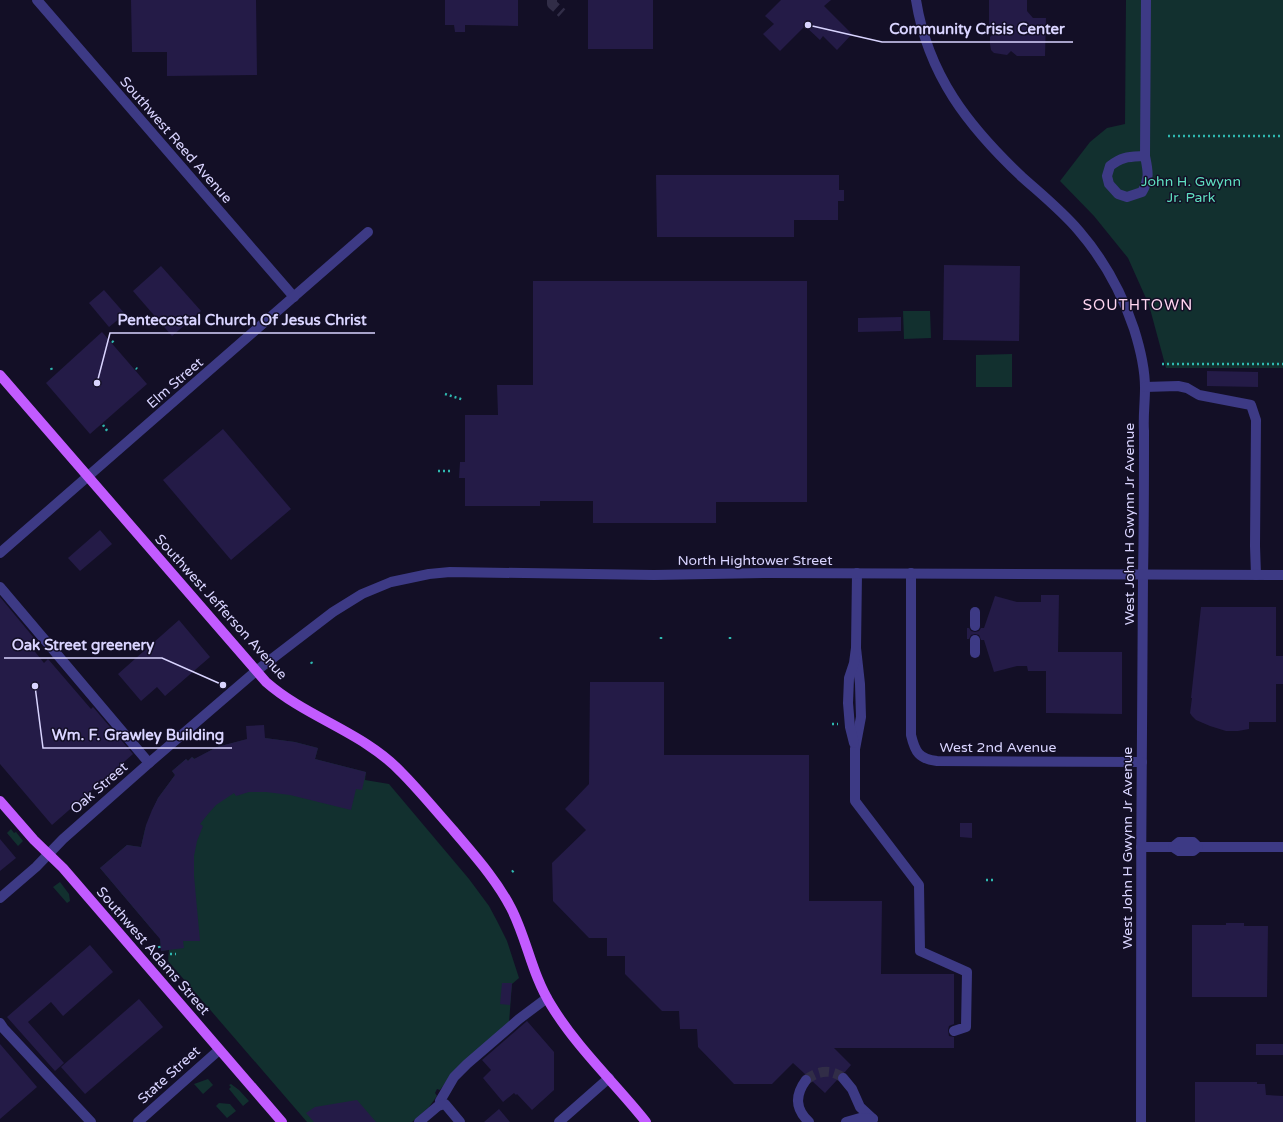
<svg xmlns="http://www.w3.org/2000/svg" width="1283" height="1122" viewBox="0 0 1283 1122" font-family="'Varela Round',sans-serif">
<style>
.green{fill:#12302f}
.building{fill:#241b47}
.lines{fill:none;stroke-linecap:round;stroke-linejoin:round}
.minor-tunnel{stroke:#312d47;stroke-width:10;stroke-dasharray:10 5;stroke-linecap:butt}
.path{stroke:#2fb8b0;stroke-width:2.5;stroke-dasharray:2 3;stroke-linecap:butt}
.minor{stroke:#3d3a85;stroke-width:10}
.major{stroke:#c25bff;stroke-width:10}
.labels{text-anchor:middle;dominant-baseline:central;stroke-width:3;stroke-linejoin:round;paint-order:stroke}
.street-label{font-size:14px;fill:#d9d4ff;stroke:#130f26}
.park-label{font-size:14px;fill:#5fe0c0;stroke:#130f26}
.neighbourhood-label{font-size:15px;letter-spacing:1px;fill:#ffd6f0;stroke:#130f26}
.leader{fill:none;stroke:#d9d4ff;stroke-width:1.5}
.callout-dot{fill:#d9d4ff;stroke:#130f26;stroke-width:1.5}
.callout-label{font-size:15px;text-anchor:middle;font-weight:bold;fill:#d9d4ff;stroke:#130f26;stroke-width:3;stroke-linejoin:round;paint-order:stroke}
</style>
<rect width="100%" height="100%" fill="#130f26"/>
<g class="green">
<path d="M 1126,0 L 1283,0 L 1283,368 L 1166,368 L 1149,305 L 1128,258 L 1094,216 L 1060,181 L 1090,142 L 1107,128 L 1125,124 Z"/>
<path d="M 903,311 L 930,311 L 931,338 L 904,339 Z"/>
<path d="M 1012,354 L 1012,387 L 976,387 L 976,355 Z"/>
<path d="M 265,738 L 295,742 L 318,748 L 315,759 L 366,772 L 365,780 L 389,784 L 469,879 L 489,906 L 497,921 L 507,941 L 519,978 L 512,984 L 509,1023 L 451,1075 L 440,1090 L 437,1089 L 435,1093 L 437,1096 L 429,1107 L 412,1122 L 307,1122 L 168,961 L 169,950 L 161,951 L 160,933 L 155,933 L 100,868 L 127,845 L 141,847 L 145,829 L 158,798 L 175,775 L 172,771 L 186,759 L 188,761 L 192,757 L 195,759 L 217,747 L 244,740 Z"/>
<path d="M 11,829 L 14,833 L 16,832 L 23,841 L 18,846 L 7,833 Z"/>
<path d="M 60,882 L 69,894 L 70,901 L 67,903 L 53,887 Z"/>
<path d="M 208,1079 L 213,1085 L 203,1094 L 194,1084 Z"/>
<path d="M 231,1084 L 239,1090 L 249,1101 L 243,1106 L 229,1089 L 231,1087 L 229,1085 Z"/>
<path d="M 219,1103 L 230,1104 L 236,1111 L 227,1118 L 216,1106 Z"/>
</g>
<g class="building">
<path d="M 131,0 L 256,0 L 257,75 L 167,76 L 167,52 L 132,52 Z"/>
<path d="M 445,0 L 518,0 L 518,26 L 465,25 L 465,32 L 455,32 L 454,25 L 445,25 Z"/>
<rect x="588" y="0" width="65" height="49"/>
<path d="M 781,0 L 831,0 L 824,6 L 852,34 L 837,50 L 823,36 L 820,40 L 805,26 L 780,51 L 763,34 L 774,24 L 765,16 Z"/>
<path d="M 989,0 L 1027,0 L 1027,11 L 1033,18 L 1046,18 L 1045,56 L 1017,56 L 1011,51 L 1007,55 L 994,53 L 991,50 L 990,44 L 990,37 L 994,33 L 989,27 Z"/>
<path d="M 656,175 L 839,175 L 839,190 L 844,190 L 844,201 L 838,201 L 838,220 L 794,220 L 794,237 L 657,237 Z"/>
<path d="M 944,265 L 1020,266 L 1019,341 L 943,340 Z"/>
<path d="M 161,266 L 201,311 L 172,336 L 133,291 Z"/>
<path d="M 533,281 L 807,281 L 807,502 L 716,502 L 716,523 L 593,523 L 593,501 L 540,501 L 540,506 L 465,506 L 465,478 L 459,478 L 460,462 L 465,462 L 465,415 L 498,415 L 497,385 L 533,385 Z"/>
<path d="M 104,290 L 125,314 L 109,327 L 89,303 Z"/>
<path d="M 901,317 L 901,331 L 858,332 L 858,318 Z"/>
<path d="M 102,332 L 147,384 L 90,434 L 46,383 Z"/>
<path d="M 1207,371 L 1258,372 L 1258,387 L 1207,386 Z"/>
<path d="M 223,429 L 291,509 L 231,560 L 163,480 Z"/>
<path d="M 100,530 L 112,544 L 80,571 L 68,558 Z"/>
<path d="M 1041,595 L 1059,595 L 1058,652 L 1122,652 L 1122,714 L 1046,713 L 1046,671 L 1028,671 L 1027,666 L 1017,666 L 994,672 L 984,640 L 981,640 L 979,635 L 975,634 L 971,635 L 969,639 L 967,639 L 967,628 L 969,628 L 971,631 L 975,632 L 979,631 L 981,628 L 984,628 L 995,596 L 1017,602 L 1041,602 Z"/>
<path d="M 0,597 L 34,638 L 28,643 L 44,663 L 48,659 L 91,709 L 93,707 L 133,754 L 52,825 L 0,764 Z"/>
<path d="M 1201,607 L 1276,607 L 1276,656 L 1283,656 L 1283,684 L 1276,684 L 1276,722 L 1249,722 L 1249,729 L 1238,731 L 1226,731 L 1210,726 L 1196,720 L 1192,716 L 1190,713 L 1192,698 L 1191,698 Z"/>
<path d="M 179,620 L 210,657 L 165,696 L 157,687 L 141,701 L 118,674 Z"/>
<path d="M 590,682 L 664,682 L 664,755 L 809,755 L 809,901 L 882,901 L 881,974 L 954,974 L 954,1024 L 949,1026 L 948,1030 L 949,1036 L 954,1037 L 954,1048 L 834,1048 L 851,1065 L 845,1072 L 839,1073 L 837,1076 L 837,1080 L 825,1093 L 812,1081 L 810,1075 L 805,1074 L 793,1063 L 772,1084 L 734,1084 L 698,1047 L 697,1029 L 680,1029 L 679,1011 L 662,1011 L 625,974 L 625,956 L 607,956 L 607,938 L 589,938 L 553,901 L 552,863 L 586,830 L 565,809 L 589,784 Z"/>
<path d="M 264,725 L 265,738 L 295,742 L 318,748 L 315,759 L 366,772 L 362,790 L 356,789 L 351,810 L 290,795 L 266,792 L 249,792 L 236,796 L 234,793 L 216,805 L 208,814 L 200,824 L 203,826 L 197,841 L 194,856 L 194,876 L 200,941 L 183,941 L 184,948 L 161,951 L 160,939 L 100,868 L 127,845 L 141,847 L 146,825 L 152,810 L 158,798 L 175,775 L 172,771 L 186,759 L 188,761 L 192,757 L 194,759 L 217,747 L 247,739 L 246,726 Z"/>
<path d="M 960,823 L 972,823 L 972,838 L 960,837 Z"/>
<path d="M 0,839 L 16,858 L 0,871 Z"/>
<path d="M 1226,923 L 1244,923 L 1244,926 L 1268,926 L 1267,997 L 1192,997 L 1192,925 L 1226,925 Z"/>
<path d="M 90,945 L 113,972 L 63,1016 L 51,1002 L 28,1022 L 64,1063 L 55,1071 L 7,1017 Z"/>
<path d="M 502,983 L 512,983 L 510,1005 L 500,1004 Z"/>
<path d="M 139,999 L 163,1027 L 85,1094 L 61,1067 Z"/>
<path d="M 527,1021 L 554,1052 L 554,1090 L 532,1110 L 517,1094 L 516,1095 L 514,1093 L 503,1102 L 483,1078 L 491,1070 L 482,1060 Z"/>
<path d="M 0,1044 L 37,1087 L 0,1119 Z"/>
<rect x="1256" y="1044" width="27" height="11"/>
<path d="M 1195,1082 L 1257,1082 L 1257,1084 L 1265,1084 L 1266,1095 L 1283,1096 L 1283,1122 L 1195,1122 Z"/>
<path d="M 357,1100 L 376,1122 L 314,1122 L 306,1113 L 315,1107 Z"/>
<path d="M 499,1109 L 510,1122 L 484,1122 Z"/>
</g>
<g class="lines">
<g class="minor-tunnel">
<path d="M 552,0 L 552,4 L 562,13"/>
<path d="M 806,1080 C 817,1071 831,1068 843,1078"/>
</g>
<g class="path">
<path d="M 1168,136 L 1283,136"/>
<path d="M 112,341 L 114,343"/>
<path d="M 1162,364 L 1283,364"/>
<path d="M 51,368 L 52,370"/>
<path d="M 136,368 L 137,369"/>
<path d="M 445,394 L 464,400"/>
<path d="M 103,425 L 108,432"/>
<path d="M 438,471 L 453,471"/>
<path d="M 661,637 L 661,639"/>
<path d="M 730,637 L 730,639"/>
<path d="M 311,662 L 313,665"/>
<path d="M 832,724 L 838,724"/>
<path d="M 512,872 L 515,869"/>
<path d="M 986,880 L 993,880"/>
<path d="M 159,946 L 160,950"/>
<path d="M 170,954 L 176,954"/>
</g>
<g class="minor">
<path d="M 37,0 L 294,297"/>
<path d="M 916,0 C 928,75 968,126 1022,177 C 1041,194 1062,211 1079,231 C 1104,260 1122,293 1134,329 C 1140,348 1145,369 1145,388 C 1145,403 1143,416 1144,431 C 1144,479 1144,527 1143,575 C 1141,757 1141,940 1141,1122"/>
<path d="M 1145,156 C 1129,157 1123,156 1110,166 L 1107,176 L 1109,184 L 1118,194 L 1127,197 L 1142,192 C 1150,178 1148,171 1145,156 L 1146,0"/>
<path d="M 1145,387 L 1178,386 L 1187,388 L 1199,395 L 1251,405 L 1256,420 L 1255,546 L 1256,575"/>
<path d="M 0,553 L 368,232"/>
<path d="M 911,573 L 911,735 C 915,752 919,759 937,761 L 1142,762"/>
<path d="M 0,587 L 149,763"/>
<path d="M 975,612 L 975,626"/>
<path d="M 856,648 L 860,684 L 861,717 L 855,749 L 855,801 L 919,885 L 920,951 L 967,972 L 966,1027 L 954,1031"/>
<path d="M 975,653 L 975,640"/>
<path d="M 854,743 L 850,727 L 848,703 L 849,678 L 854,663 L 856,648 L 857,573"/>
<path d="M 1141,847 L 1173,847 L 1179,851 L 1193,851 L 1198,847 L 1283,847"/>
<path d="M 1173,847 L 1179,842 L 1193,842 L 1198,847"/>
<path d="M 0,898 L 36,867 L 63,839 L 149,763 L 256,671 L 333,612 L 362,594 L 391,582 L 429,574 L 450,572 L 654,575 L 769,573 L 1283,575"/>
<path d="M 0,1023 L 4,1029 L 91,1122"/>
<path d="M 843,1078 L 852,1089 L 860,1107 L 873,1119"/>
<path d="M 806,1080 C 795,1095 795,1109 809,1122"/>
<path d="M 441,1104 L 440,1101 L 454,1077 L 467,1064 L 519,1019 L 547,998"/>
<path d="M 138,1122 L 219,1050"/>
<path d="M 419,1122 L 438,1106 L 445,1104 L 460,1122"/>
<path d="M 559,1122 L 609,1078"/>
<path d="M 846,1122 L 860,1118 L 873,1119"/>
</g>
<g class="major">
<path d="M 0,375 L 266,682 C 307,718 363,732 401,772 C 419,790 436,811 453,830 C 474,855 496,879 511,908 C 527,939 532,975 551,1005 C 577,1048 615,1083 646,1122"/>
<path d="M 0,801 L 34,840 L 63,868 L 282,1122"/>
</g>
</g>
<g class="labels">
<g class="street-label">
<text transform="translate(176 140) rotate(49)">Southwest Reed Avenue</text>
<text transform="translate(175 383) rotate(-41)">Elm Street</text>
<text transform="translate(1129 524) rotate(-90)">West John H Gwynn Jr Avenue</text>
<text x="755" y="560">North Hightower Street</text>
<text transform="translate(221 607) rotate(48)">Southwest Jefferson Avenue</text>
<text x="998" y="747">West 2nd Avenue</text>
<text transform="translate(99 788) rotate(-41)">Oak Street</text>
<text transform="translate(1127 848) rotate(-90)">West John H Gwynn Jr Avenue</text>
<text transform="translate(153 951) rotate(49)">Southwest Adams Street</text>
<text transform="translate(169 1075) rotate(-42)">State Street</text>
</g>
<g class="park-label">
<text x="1191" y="181">John H. Gwynn<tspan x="1191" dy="16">Jr. Park</tspan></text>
</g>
<g class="neighbourhood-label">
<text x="1138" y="305">SOUTHTOWN</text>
</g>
</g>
<path class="leader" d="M808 25L882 42H1073M97 383L110 333H375M223 685L162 658H4M35 686L43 748H232"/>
<g class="callout-dot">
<circle cx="808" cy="25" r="4"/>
<circle cx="97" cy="383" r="4"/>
<circle cx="223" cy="685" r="4"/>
<circle cx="35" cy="686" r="4"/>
</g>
<g class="callout-label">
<text x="977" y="34">Community Crisis Center</text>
<text x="242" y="325">Pentecostal Church Of Jesus Christ</text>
<text x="83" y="650">Oak Street greenery</text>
<text x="138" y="740">Wm. F. Grawley Building</text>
</g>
</svg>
